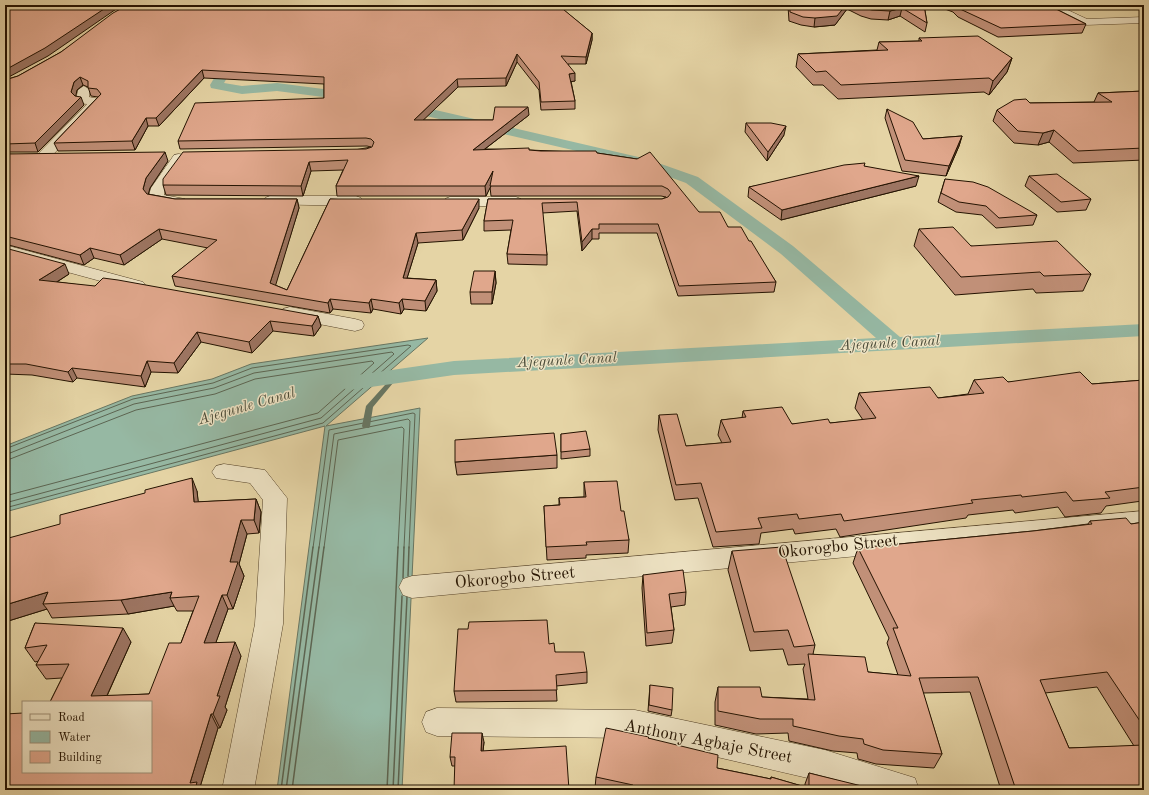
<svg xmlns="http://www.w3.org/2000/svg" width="1149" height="795" viewBox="0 0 1149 795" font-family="'Old Standard TT',serif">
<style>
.water{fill:#96b8a3;stroke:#687662}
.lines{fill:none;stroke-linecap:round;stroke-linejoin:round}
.shore-far1{stroke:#5c6552;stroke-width:1}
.shore{stroke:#5c6552;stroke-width:1.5}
.stream{fill:#687662;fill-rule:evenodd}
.canal{fill:#96b8a3;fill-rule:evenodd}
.street-casing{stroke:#544229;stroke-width:1}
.street{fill:#eee3c4;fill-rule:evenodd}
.wall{fill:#c19078;stroke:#231200;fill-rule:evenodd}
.shaded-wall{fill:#9d7562;stroke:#231200}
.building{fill:#e0a78c;stroke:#231200}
.labels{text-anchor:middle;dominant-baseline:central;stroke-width:3;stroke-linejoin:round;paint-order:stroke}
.water-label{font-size:15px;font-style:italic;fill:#4b4c39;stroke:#eee3c4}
.near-street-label{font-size:17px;fill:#231200;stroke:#eee3c4}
</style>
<rect width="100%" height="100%" fill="#e5d4a5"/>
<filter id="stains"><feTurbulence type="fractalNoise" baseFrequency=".005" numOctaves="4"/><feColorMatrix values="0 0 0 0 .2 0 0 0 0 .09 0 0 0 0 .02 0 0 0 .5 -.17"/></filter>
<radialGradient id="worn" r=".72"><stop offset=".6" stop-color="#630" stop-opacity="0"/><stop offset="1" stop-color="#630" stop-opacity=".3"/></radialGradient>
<path class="water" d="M 428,338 L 326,426 L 420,408 L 402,790 L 277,790 L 325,426 L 5,512 L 5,446 L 132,396 L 212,379 L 251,364 Z"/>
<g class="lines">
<g class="shore-far1">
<path d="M 5,449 L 133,399 L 213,383 L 252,368 L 408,345 L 411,346 L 323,423 L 5,508"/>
<path d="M 5,455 L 134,404 L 214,388 L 254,373 L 392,352 L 394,354 L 321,418 L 5,503"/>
<path d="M 5,461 L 136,410 L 215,394 L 255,379 L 372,361 L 374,363 L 318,413 L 5,496"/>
<path d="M 313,548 L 329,430 L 413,413 L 415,414 L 409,548"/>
<path d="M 319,548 L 334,434 L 408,419 L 410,421 L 404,548"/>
<path d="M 324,548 L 338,440 L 402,427 L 404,429 L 398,548"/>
</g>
<g class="shore">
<path d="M 408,576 L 409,547"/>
<path d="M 403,578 L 404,547"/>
<path d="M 281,790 L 313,547"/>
<path d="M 286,790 L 319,547"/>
<path d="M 292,790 L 324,547"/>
<path d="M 387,790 L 398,547"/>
<path d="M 393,790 L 402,596"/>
<path d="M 398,790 L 407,597"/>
</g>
<path class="stream" d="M 396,374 L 398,375 L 399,376 L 398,377 L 373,407 L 370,426 L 369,428 L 363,428 L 362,426 L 366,406 L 394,375 Z"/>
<g class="canal">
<path d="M 264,5 L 274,5 L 254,31 L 224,83 L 242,86 L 277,83 L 354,93 L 359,94 L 361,97 L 359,100 L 354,101 L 277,91 L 242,94 L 211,88 L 210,85 L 243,30 Z"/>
<path d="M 401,102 L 647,159 L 698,177 L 793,246 L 900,337 L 1144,324 L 1144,336 L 454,375 L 350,390 L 342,388 L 339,383 L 342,378 L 350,376 L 454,361 L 876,338 L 781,254 L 686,183 L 637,165 L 396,109 L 394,106 L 396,103 Z"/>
</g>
<defs>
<g id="street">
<path d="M 1045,5 L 1057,5 L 1087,19 L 1144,17 L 1144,23 L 1085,25 Z"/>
<path d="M 84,86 L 90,90 L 89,97 L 100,99 L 102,102 L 48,160 L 38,160 L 36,157 L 38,154 L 87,104 L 78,103 L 76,100 L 78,90 Z"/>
<path d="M 179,154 L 184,155 L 186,158 L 165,188 L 164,195 L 185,199 L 188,202 L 185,205 L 180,207 L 151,202 L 148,199 L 151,188 L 174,155 Z"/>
<path d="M 270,196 L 356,196 L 361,198 L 364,201 L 361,204 L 356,206 L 265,204 L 262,201 L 265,198 Z"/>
<path d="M 450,197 L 516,197 L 521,199 L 524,202 L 521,205 L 516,207 L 445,205 L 442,202 L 445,199 Z"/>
<path d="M 5,245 L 143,282 L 146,286 L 143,290 L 137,291 L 5,255 Z"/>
<path d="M 290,307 L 355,319 L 362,321 L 364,325 L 362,329 L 355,331 L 283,317 L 281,313 L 283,309 Z"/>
<path d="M 224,464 L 265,470 L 287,498 L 283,624 L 254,790 L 222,790 L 255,624 L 263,500 L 250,483 L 216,478 L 212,472 L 216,466 Z"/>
<path d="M 1144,511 L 1144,529 L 412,598 L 403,595 L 399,587 L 403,579 L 412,576 Z"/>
<path d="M 437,708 L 635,710 L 825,750 L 915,778 L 919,790 L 852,790 L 825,782 L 635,738 L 437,736 L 426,732 L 422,722 L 426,712 Z"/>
</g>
</defs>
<use href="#street" class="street-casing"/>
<use href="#street" class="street"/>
</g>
<g class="wall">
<path d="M 128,5 L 565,5 L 565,7 L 560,7 L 592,33 L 592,40 L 586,64 L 568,64 L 575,81 L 571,81 L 575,101 L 575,109 L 541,110 L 539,90 L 517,62 L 506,86 L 458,87 L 423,120 L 493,120 L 529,115 L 485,149 L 529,150 L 597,153 L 637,159 L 699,212 L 728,227 L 749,241 L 776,282 L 774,292 L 678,296 L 657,233 L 599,233 L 599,239 L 592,239 L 582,251 L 577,211 L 542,213 L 547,255 L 547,265 L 508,264 L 507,254 L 511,230 L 484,231 L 484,221 L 488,199 L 662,199 L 666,197 L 661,196 L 491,196 L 490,187 L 486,196 L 337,196 L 336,186 L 343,170 L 311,171 L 303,196 L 166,195 L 163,185 L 371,147 L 367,146 L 180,149 L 178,141 L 324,98 L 324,84 L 204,78 L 159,126 L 148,126 L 135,150 L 58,151 L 54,143 L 98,97 L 91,96 L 88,87 L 83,85 L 77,90 L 75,96 L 84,105 L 38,152 L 5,152 L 5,80 L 18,76 L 61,52 Z"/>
<path d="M 785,5 L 924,5 L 927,23 L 925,32 L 900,16 L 888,20 L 871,19 L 861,16 L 847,9 L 835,25 L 814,27 L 801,25 L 789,21 L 788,6 Z"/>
<path d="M 934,5 L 1048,5 L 1086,24 L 1082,33 L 998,37 L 958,17 L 953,12 Z"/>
<path d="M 919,38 L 1012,58 L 1007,72 L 989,95 L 984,92 L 838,99 L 823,85 L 813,85 L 796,67 L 798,54 L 877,50 L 879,42 L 919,41 Z"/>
<path d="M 1144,91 L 1144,160 L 1073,163 L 1049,142 L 1038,145 L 1014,143 L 993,121 L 997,110 L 1030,103 L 1094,102 L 1098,93 Z"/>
<path d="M 887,109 L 923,139 L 962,136 L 959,146 L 946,176 L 902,171 L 885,118 Z"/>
<path d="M 746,123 L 784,135 L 767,161 L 745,132 Z"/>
<path d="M 5,154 L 168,161 L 150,188 L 148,194 L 175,199 L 297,199 L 299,208 L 275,285 L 287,290 L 330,199 L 479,208 L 463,240 L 418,243 L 407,278 L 436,280 L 437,291 L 426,311 L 404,309 L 401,314 L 373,309 L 371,313 L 333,309 L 330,313 L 175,286 L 172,276 L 208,248 L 162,239 L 124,265 L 94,258 L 84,265 L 5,244 Z"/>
<path d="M 864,166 L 916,186 L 781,220 L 748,197 L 749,187 Z"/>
<path d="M 1029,176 L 1091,199 L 1086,210 L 1057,212 L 1025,186 Z"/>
<path d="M 945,179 L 1037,215 L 1033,225 L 996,228 L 982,215 L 956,212 L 938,202 Z"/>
<path d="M 919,229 L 971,246 L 1091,274 L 1083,291 L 1036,293 L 1033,289 L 955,295 L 914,246 Z"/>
<path d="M 5,248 L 69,274 L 57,282 L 318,316 L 321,326 L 314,336 L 273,331 L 252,353 L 201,342 L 178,373 L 151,372 L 145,387 L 77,378 L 73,382 L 32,375 L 5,374 Z"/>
<path d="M 495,271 L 496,283 L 492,304 L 471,304 L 470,292 Z"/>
<path d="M 974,380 L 1008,382 L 1092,384 L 1144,380 L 1144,503 L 1142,501 L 1106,506 L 1101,513 L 1065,517 L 1058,507 L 1015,513 L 1013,510 L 968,515 L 966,518 L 840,537 L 836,529 L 795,534 L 793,529 L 761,533 L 759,544 L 713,547 L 698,498 L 675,500 L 658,430 L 659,415 L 686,446 L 722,443 L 718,435 L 721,420 L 742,418 L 743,411 L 792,424 L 830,423 L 863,420 L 855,408 L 859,393 L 938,398 L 968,394 Z"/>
<path d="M 561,434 L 590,449 L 590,456 L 561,459 Z"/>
<path d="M 557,455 L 557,468 L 457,475 L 455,462 Z"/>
<path d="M 584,482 L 621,511 L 629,540 L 628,553 L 586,555 L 586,558 L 547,560 L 544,506 L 559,505 L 559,498 L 584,497 Z"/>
<path d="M 197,491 L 198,502 L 256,499 L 261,512 L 259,533 L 247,534 L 239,564 L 244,576 L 233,609 L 228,609 L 216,642 L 241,656 L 225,707 L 227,710 L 220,728 L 218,728 L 200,787 L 23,772 L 50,702 L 62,678 L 46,679 L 36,665 L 39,661 L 35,662 L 25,648 L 35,623 L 131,642 L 107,696 L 149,694 L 181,643 L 193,611 L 177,611 L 174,606 L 128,614 L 52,618 L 47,609 L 5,622 Z"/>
<path d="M 1090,521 L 1131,524 L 1144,522 L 1144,790 L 1001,790 L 970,692 L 923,693 L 942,754 L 934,768 L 876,764 L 858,759 L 857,753 L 833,751 L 789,741 L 788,733 L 756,734 L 715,725 L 715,702 L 718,687 L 762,697 L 808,699 L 803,669 L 805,664 L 788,665 L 783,649 L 750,651 L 728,570 L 732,551 L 815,645 L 813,654 L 868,672 L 898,675 L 887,643 L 889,638 L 853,563 L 858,548 L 1033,531 L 1088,524 ZM 1097,687 L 1134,746 L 1069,748 L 1045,693 Z"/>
<path d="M 643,575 L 686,592 L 685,605 L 671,607 L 674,630 L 672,643 L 646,646 L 642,588 Z"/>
<path d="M 549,644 L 555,652 L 587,672 L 587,683 L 556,686 L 557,701 L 456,702 L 454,691 Z"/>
<path d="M 650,685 L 672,710 L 671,716 L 648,711 Z"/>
<path d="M 648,738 L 717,768 L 771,779 L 771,777 L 805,787 L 805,784 L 809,773 L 874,790 L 606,790 L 595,788 L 596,777 Z"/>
<path d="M 484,742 L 483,751 L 455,766 L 452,766 L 450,757 Z"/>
</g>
<g class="shaded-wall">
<path d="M 110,5 L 122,5 L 48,56 L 5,79 L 5,70 Z"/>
<path d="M 846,5 L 848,5 L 847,9 L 835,25 L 814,27 L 815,18 Z"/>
<path d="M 902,8 L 900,16 L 888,20 L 890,11 Z"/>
<path d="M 592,33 L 592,40 L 586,64 L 586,57 Z"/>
<path d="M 517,54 L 517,62 L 506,86 L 506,78 Z"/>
<path d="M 1012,58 L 1007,72 L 989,95 L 993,81 Z"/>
<path d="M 202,70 L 204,78 L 159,126 L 156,118 Z"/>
<path d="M 575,73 L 575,81 L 569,82 L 569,74 Z"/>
<path d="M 80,77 L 83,85 L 77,90 L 75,100 L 71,92 L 74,82 Z"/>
<path d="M 457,79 L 458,87 L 415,128 L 414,120 Z"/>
<path d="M 81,97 L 84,105 L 38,152 L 35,143 Z"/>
<path d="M 528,107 L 529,115 L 473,158 L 473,150 Z"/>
<path d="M 146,118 L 148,126 L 135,150 L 132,141 Z"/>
<path d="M 786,126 L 784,135 L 767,161 L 768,152 Z"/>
<path d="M 1054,130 L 1049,142 L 1038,145 L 1043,133 Z"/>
<path d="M 962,136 L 959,146 L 946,176 L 949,166 Z"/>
<path d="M 165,152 L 168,161 L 150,188 L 147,199 L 143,189 L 146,178 Z"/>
<path d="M 309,162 L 311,171 L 303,196 L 301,186 Z"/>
<path d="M 493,171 L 494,180 L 486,196 L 485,186 Z"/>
<path d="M 919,176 L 916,186 L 781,220 L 782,210 Z"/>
<path d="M 297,199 L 299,208 L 273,294 L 270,283 Z"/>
<path d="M 479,199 L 479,208 L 463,240 L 462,230 Z"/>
<path d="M 159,229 L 162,239 L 124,265 L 120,255 Z"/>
<path d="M 592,229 L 592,239 L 582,251 L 582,242 Z"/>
<path d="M 416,233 L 418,243 L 404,288 L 403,278 Z"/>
<path d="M 90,248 L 94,258 L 84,265 L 80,255 Z"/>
<path d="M 65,264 L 69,274 L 44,290 L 39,280 Z"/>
<path d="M 495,271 L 496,283 L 492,304 L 492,292 Z"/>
<path d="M 436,280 L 437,291 L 426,311 L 425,301 Z"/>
<path d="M 330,299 L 333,309 L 330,313 L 328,303 Z"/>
<path d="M 371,299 L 373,309 L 371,313 L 369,303 Z"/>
<path d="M 402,299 L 404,309 L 401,314 L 399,303 Z"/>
<path d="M 318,316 L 321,326 L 314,336 L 312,326 Z"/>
<path d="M 270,321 L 273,331 L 252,353 L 249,342 Z"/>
<path d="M 197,332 L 201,342 L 178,373 L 174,363 Z"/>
<path d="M 147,361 L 151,372 L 145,387 L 141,376 Z"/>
<path d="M 72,368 L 77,378 L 73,382 L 68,372 Z"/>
<path d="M 192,478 L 197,491 L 200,516 L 194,502 Z"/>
<path d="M 256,499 L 261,512 L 259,533 L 254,520 Z"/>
<path d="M 241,520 L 247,534 L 239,564 L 244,576 L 233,609 L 227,595 L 230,562 Z"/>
<path d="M 48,592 L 43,604 L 47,609 L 5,622 L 5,605 Z"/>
<path d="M 172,592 L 170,598 L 174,606 L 128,614 L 121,600 Z"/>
<path d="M 222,595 L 228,609 L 211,656 L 204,643 Z"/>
<path d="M 123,628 L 131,642 L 104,702 L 91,696 Z"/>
<path d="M 235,642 L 241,656 L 225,707 L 227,710 L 220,728 L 213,714 L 217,696 Z"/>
<path d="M 211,714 L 218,728 L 200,787 L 202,790 L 194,790 L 190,783 Z"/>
<path d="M 482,733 L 484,742 L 482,760 L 481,751 Z"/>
</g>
<g class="building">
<path d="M 5,5 L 110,5 L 45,48 L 5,70 Z"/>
<path d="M 128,5 L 558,5 L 592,33 L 586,57 L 561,56 L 575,73 L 569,74 L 575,101 L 541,102 L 539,82 L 517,54 L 506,78 L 457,79 L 414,120 L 493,120 L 495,107 L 528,107 L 473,150 L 529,148 L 529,150 L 541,151 L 596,151 L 597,153 L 637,159 L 650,152 L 699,212 L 720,212 L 728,227 L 741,227 L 749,241 L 751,241 L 776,282 L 679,286 L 658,224 L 599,224 L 599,229 L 592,229 L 582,242 L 577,202 L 542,203 L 547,255 L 507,254 L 513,220 L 484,221 L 488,199 L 662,199 L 668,197 L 671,193 L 668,189 L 662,186 L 490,186 L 493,171 L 485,186 L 336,186 L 348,160 L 309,162 L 301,186 L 163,185 L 163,179 L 183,152 L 366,149 L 372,147 L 374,142 L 371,139 L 366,138 L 178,141 L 195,103 L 324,98 L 324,77 L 202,70 L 156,118 L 146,118 L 132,141 L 54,143 L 101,94 L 97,89 L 88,88 L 88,81 L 80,77 L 74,82 L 71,92 L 75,96 L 81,97 L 35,143 L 5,144 L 5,80 L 18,76 L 61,52 L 113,13 Z"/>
<path d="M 790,5 L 846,5 L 837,16 L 815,18 L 803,17 L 790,12 Z"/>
<path d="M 857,5 L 924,5 L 927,23 L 902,8 L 890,11 L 872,10 L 863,8 Z"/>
<path d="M 956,5 L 1048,5 L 1086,24 L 1001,28 L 960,9 Z"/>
<path d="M 978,36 L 1012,58 L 993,81 L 989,78 L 841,85 L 826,71 L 816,72 L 798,54 L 888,50 L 879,42 L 922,41 L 919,38 Z"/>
<path d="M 1144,91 L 1144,148 L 1078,151 L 1054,130 L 1043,133 L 1018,131 L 997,110 L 1014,100 L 1026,99 L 1030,103 L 1112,102 L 1098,93 Z"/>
<path d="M 887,109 L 913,122 L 923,139 L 962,136 L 949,166 L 905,160 Z"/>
<path d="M 746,123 L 771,123 L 786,126 L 768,152 Z"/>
<path d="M 165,152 L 146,178 L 143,189 L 147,194 L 175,199 L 297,199 L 270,283 L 287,290 L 330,199 L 479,199 L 462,230 L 416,233 L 403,278 L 436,280 L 425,301 L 402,299 L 399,303 L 371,299 L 369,303 L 330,299 L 328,303 L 172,276 L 217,240 L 159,229 L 120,255 L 90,248 L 80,255 L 5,236 L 5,154 Z"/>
<path d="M 865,163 L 864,166 L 919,176 L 782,210 L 749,187 L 844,165 Z"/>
<path d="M 1057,174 L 1091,199 L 1061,202 L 1029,176 Z"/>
<path d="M 945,179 L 973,182 L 988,187 L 1037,215 L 999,218 L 986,206 L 959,202 L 941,193 Z"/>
<path d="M 953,227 L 971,246 L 1057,241 L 1091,274 L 1044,276 L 1040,272 L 961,277 L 919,229 Z"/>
<path d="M 5,248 L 65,264 L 39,280 L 95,286 L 103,278 L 118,280 L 318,316 L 312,326 L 270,321 L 249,342 L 197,332 L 174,363 L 147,361 L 141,376 L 72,368 L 68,372 L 26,364 L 5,364 Z"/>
<path d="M 474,271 L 495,271 L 492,292 L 470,292 Z"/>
<path d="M 1080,372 L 1092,384 L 1144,380 L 1144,487 L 1105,492 L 1110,498 L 1073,501 L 1066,492 L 1022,497 L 1021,495 L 971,500 L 973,503 L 844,521 L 841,514 L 799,519 L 797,514 L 758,518 L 762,528 L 716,532 L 701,483 L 676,485 L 659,415 L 677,414 L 686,446 L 731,442 L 721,420 L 746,417 L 743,411 L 782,407 L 792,424 L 828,419 L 830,423 L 876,418 L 859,393 L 930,387 L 938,398 L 984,393 L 974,380 L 1003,377 L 1008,382 Z"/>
<path d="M 586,431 L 590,449 L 561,452 L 561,434 Z"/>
<path d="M 554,433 L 557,455 L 455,462 L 455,440 Z"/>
<path d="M 192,478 L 194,502 L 256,499 L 254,520 L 241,520 L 230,562 L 238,562 L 227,595 L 222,595 L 204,643 L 235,642 L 217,696 L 220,696 L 213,714 L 211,714 L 190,783 L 197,782 L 195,790 L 5,790 L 5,714 L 23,713 L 23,772 L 151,772 L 151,702 L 50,702 L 69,664 L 36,665 L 47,645 L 25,648 L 35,623 L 123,628 L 91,696 L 149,694 L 169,643 L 181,643 L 199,596 L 170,598 L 172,592 L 121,600 L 43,604 L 48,592 L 5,605 L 5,539 L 60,524 L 60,515 L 145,493 L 145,490 Z"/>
<path d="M 617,481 L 621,511 L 624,511 L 629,540 L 586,542 L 587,545 L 546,547 L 544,506 L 560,505 L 559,498 L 586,497 L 584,482 Z"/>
<path d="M 1126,518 L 1131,524 L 1144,522 L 1144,727 L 1107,672 L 1040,680 L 1069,748 L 1144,745 L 1144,790 L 1016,790 L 978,677 L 919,678 L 942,754 L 883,750 L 864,744 L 863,739 L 839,736 L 793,726 L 793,719 L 760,719 L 718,711 L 718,687 L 760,687 L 762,697 L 815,700 L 808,654 L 865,657 L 868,672 L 911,676 L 893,628 L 898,628 L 858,548 L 1033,531 L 1092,524 L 1090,521 Z"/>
<path d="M 782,547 L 815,645 L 794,647 L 788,630 L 754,632 L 732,551 Z"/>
<path d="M 683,570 L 686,592 L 669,594 L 674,630 L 647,633 L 643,575 Z"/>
<path d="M 547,620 L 549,644 L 554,643 L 555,652 L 584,652 L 587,672 L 556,675 L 557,690 L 454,691 L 458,629 L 468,629 L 469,622 Z"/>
<path d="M 650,685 L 673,688 L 672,710 L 649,705 Z"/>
<path d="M 606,728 L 649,737 L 648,738 L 718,755 L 717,768 L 771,779 L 771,777 L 809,788 L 809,773 L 874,789 L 874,790 L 632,790 L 633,785 L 596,777 Z"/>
<path d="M 452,733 L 482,733 L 481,751 L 566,746 L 569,790 L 454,790 L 455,757 L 450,757 Z"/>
</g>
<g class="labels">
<g class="water-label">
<text transform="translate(890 344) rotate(-3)">Ajegunle Canal</text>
<text transform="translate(567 361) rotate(-3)">Ajegunle Canal</text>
<text transform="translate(247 407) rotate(-16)">Ajegunle Canal</text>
</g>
<g class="near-street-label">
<text transform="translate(838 547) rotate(-6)">Okorogbo Street</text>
<text transform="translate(515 578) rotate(-5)">Okorogbo Street</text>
<text transform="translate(708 742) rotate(11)">Anthony Agbaje Street</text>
</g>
</g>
<rect width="1149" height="795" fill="none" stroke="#e5d4a5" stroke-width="20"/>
<rect x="6" y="6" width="1137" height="783" fill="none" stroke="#231200" stroke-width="2"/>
<rect x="10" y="10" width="1129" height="775" fill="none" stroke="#231200"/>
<rect x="22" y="701" width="130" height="72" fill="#eee3c4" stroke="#9d8f76"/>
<rect x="30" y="714" width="20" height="6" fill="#eee3c4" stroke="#9d8f76"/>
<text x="58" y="721" font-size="12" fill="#231200">Road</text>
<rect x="30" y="731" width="20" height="12" fill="#96b8a3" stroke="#9d8f76"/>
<text x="58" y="741" font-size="12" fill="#231200">Water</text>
<rect x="30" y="751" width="20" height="12" fill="#e0a78c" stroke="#9d8f76"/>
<text x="58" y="761" font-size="12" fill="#231200">Building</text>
<rect width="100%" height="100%" filter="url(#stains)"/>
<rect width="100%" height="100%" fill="url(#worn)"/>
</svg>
